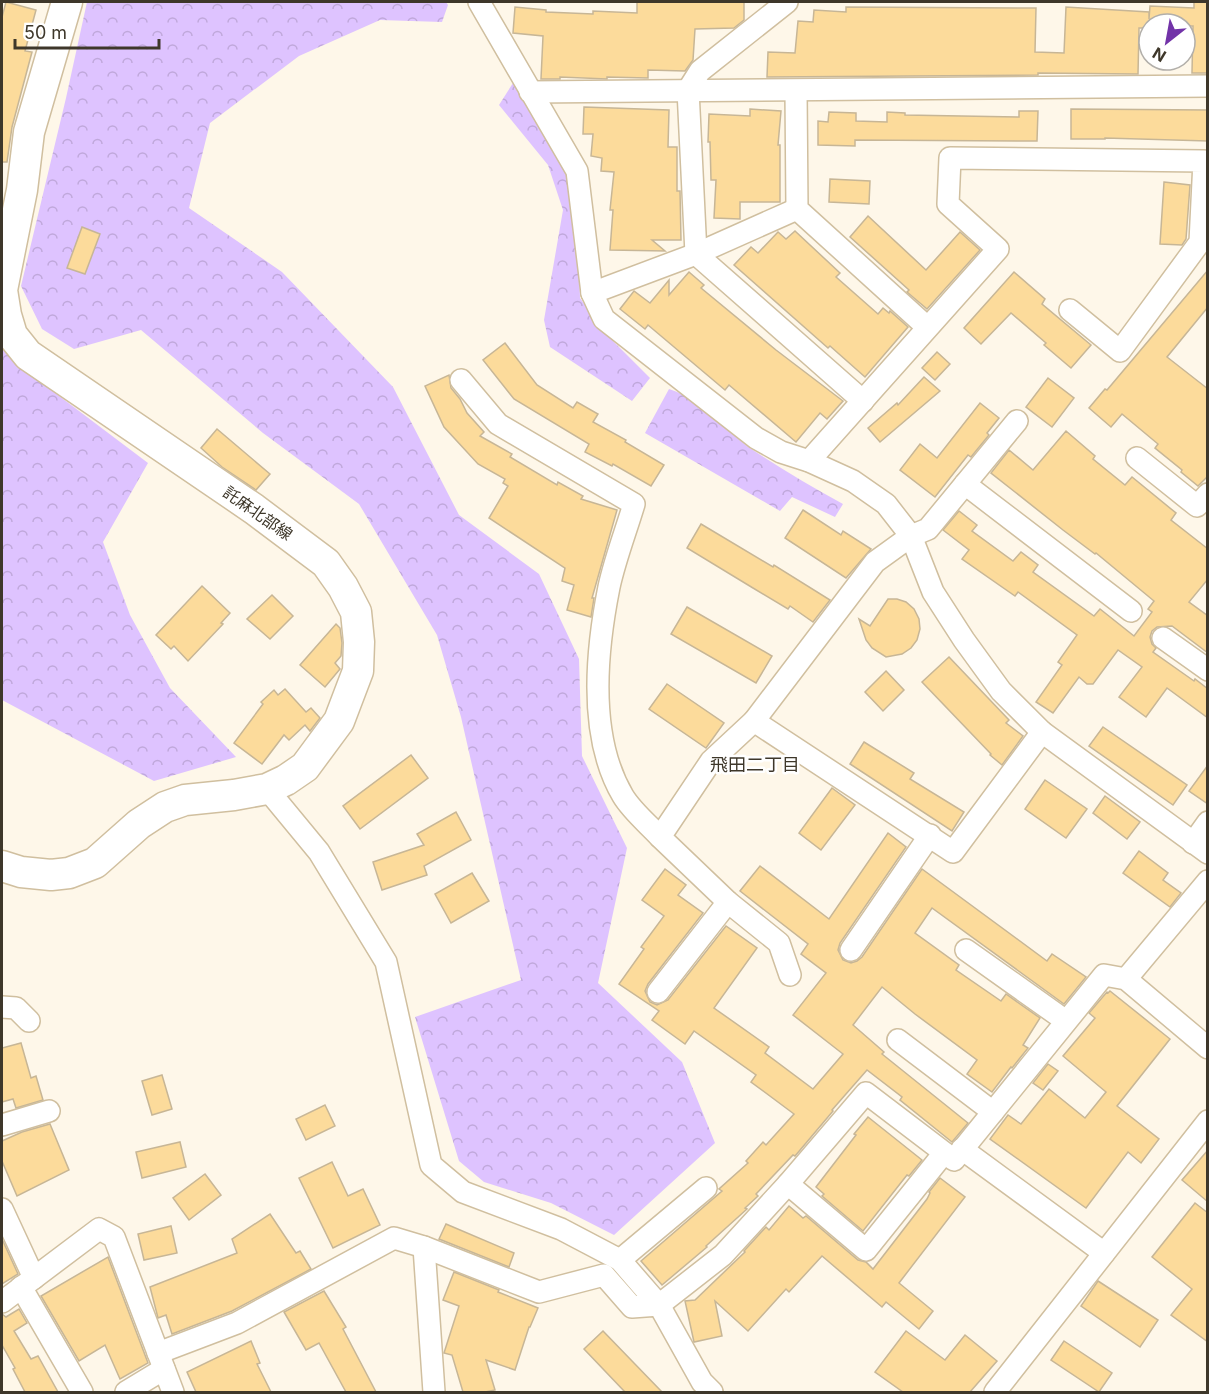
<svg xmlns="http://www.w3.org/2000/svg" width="1209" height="1394" viewBox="0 0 1209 1394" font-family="Inter,'Noto Sans JP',sans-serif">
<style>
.forest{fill:url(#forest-crowns)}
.building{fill:#fcdb9b;stroke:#c7b696;stroke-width:1.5}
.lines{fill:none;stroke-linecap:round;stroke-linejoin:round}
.minor-casing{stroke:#d0bf9f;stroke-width:24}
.secondary-casing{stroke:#d0bf9f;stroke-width:33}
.minor{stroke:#fff;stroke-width:21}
.secondary{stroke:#fff;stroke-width:30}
.labels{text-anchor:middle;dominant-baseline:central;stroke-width:5;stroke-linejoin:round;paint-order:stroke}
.street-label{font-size:16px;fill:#3e372a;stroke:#fff}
.neighbourhood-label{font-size:18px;fill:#3e372a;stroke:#fff}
</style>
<defs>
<pattern id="forest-crowns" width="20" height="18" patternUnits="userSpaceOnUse" patternTransform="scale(1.5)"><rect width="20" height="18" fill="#dec3ff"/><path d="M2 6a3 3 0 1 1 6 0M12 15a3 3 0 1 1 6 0" fill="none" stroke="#c0a8db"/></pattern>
</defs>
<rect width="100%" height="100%" fill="#fef7e9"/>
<g class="forest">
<path d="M 87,2 L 446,2 L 448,5 L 442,22 L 380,20 L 299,56 L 210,123 L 189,208 L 282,272 L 393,387 L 459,515 L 539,574 L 579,659 L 582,756 L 627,848 L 598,983 L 682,1062 L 715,1143 L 614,1235 L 551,1203 L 484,1182 L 459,1161 L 415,1017 L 521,980 L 461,717 L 437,635 L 359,504 L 263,433 L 141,330 L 74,349 L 42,329 L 21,286 L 66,98 Z"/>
<path d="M 513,83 L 562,162 L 578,216 L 580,298 L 604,332 L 650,378 L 632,401 L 550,347 L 544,320 L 563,210 L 548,165 L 499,105 Z"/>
<path d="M 2,328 L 22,368 L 148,463 L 103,542 L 130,615 L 170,688 L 236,757 L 154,781 L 2,700 Z"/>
<path d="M 669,389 C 699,398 722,427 747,446 C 778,467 810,486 843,504 L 835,517 L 792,497 L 780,511 L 645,433 Z"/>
</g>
<g class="building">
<path d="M 6,2 L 36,10 L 25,51 L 32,52 L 12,127 L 7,162 L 2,162 L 2,17 Z"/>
<path d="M 637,2 L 744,2 L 744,20 L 734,28 L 695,29 L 693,60 L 685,71 L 648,70 L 648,78 L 607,77 L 607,79 L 560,77 L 560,79 L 541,79 L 543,36 L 513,33 L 515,7 L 546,10 L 546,12 L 593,14 L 593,11 L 637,13 Z"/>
<path d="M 1194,2 L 1208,2 L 1208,73 L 1192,73 L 1193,26 L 1188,26 L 1188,24 L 1149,24 L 1149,28 L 1139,28 L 1138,74 L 1038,73 L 1038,75 L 767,77 L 768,52 L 795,53 L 798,21 L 813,22 L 814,10 L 846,12 L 846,7 L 1036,8 L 1035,52 L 1064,53 L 1066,7 L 1149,12 L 1149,19 L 1150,6 L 1194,8 Z"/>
<path d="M 584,107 L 669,110 L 668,147 L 677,147 L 677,191 L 680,191 L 681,240 L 652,240 L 665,251 L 610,250 L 613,210 L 610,210 L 614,172 L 601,171 L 602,158 L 591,156 L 593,134 L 583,134 Z"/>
<path d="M 750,109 L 781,111 L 778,145 L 780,145 L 780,202 L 740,202 L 740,219 L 714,218 L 716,180 L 711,180 L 710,142 L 708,142 L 709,114 L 750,116 Z"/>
<path d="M 1071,109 L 1208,110 L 1208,141 L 1105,138 L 1105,139 L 1071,139 Z"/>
<path d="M 1019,111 L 1038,111 L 1037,141 L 855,140 L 855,146 L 818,145 L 818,121 L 828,122 L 829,112 L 856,113 L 856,121 L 887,122 L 887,112 L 905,113 L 905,115 L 1019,117 Z"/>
<path d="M 830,179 L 870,181 L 869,204 L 829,202 Z"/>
<path d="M 1164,182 L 1190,185 L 1186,239 L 1182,245 L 1160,244 Z"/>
<path d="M 868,216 L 926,270 L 960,232 L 980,250 L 927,309 L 907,292 L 909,290 L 850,237 Z"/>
<path d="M 82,227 L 100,234 L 85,274 L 67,268 Z"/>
<path d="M 795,231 L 840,273 L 836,277 L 878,314 L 883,308 L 889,313 L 890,311 L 908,327 L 865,377 L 830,346 L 828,348 L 734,265 L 751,247 L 758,253 L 778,232 L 786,239 Z"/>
<path d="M 1208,270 L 1208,307 L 1167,357 L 1208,389 L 1208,476 L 1198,486 L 1181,472 L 1182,470 L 1155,448 L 1158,444 L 1122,414 L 1111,427 L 1089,408 L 1105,389 L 1107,390 Z"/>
<path d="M 689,272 L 704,285 L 701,288 L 776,350 L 843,401 L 827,419 L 820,413 L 796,442 L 729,385 L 725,390 L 648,325 L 645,329 L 620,309 L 634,291 L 650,303 L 669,280 L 669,295 Z"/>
<path d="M 1014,272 L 1045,299 L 1042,304 L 1091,345 L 1071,368 L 1044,345 L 1046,343 L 1011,313 L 981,344 L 964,328 Z"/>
<path d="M 505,343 L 537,385 L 573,408 L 577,402 L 598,414 L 593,422 L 626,440 L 625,442 L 664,465 L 651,486 L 613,464 L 612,466 L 585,452 L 589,444 L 514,399 L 483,360 Z"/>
<path d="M 937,352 L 950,364 L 935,380 L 922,368 Z"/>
<path d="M 449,375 L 451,388 L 460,399 L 467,413 L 484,432 L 480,436 L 512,454 L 510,457 L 557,485 L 558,482 L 583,496 L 581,499 L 617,510 L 592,598 L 594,598 L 591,617 L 567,610 L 574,585 L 562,581 L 565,568 L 489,518 L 508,486 L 503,483 L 505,479 L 478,464 L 444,427 L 425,386 Z"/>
<path d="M 924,377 L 940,391 L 880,442 L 868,428 L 897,403 L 898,405 Z"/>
<path d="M 1048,378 L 1074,398 L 1052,427 L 1026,407 Z"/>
<path d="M 980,403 L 999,418 L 987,433 L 989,435 L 971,457 L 968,455 L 935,497 L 900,470 L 920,444 L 937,458 Z"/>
<path d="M 217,429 L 270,474 L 256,490 L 222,467 L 201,448 Z"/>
<path d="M 1066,431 L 1095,456 L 1093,459 L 1125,485 L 1132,477 L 1176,513 L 1171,520 L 1208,549 L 1208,579 L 1189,602 L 1208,616 L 1208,653 L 1172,626 L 1157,627 L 1152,631 L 1150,637 L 1152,644 L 1156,648 L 1153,652 L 1194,681 L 1195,679 L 1208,689 L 1208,718 L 1167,688 L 1146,717 L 1119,697 L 1142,667 L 1118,650 L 1093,684 L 1087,684 L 1079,677 L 1053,713 L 1036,702 L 1062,665 L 1058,662 L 1077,635 L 1018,592 L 1015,596 L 962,559 L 969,550 L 943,530 L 959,511 L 977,525 L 972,531 L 1013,561 L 1021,552 L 1038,565 L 1033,572 L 1094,616 L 1100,609 L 1134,636 L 1152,612 L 1148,609 L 1154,601 L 1096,553 L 1095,554 L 1063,530 L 991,473 L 1009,450 L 1033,470 Z"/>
<path d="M 803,510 L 841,535 L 843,531 L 871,549 L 846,578 L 785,538 Z"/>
<path d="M 701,524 L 773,567 L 774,565 L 830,600 L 813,622 L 790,606 L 788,609 L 753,588 L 687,548 Z"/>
<path d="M 202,586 L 230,613 L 221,623 L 223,624 L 188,661 L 174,646 L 171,649 L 156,635 Z"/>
<path d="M 272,595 L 293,616 L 270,639 L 247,619 Z"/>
<path d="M 888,599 L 897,599 L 906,602 L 914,609 L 919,619 L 920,629 L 917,640 L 911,648 L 902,654 L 886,657 L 872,648 L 866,640 L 859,619 L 870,626 Z"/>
<path d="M 687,607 L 772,656 L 756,683 L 671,634 Z"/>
<path d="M 336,624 L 340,628 L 342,643 L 341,656 L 335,663 L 340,669 L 325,687 L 300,665 Z"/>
<path d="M 949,657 L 1009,720 L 1006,723 L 1023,736 L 1002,765 L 990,755 L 991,754 L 922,682 Z"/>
<path d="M 886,671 L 904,690 L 883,711 L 865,692 Z"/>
<path d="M 667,684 L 724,723 L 706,748 L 649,709 Z"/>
<path d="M 285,689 L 306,712 L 311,708 L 320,718 L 310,731 L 305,725 L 289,740 L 284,735 L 262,764 L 234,743 L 263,704 L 261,702 L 274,690 L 278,695 Z"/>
<path d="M 1103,727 L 1187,785 L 1173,805 L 1089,746 Z"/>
<path d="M 864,742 L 914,773 L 910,779 L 964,812 L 952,831 L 850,764 Z"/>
<path d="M 411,755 L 428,778 L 360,829 L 343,806 Z"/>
<path d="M 1208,765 L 1208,804 L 1189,791 Z"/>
<path d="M 1045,780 L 1087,809 L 1066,838 L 1025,809 Z"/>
<path d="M 832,788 L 855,805 L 821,850 L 799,833 Z"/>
<path d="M 1105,796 L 1140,822 L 1127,839 L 1093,813 Z"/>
<path d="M 456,812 L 471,840 L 424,866 L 427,875 L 382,890 L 373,862 L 424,845 L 417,834 Z"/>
<path d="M 888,833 L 906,847 L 840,943 L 838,950 L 843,960 L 851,963 L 857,961 L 862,957 L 922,869 L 1047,961 L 1052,954 L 1086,977 L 1064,1004 L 932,908 L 915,933 L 959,965 L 956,970 L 1001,1001 L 1006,994 L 1040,1018 L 1023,1045 L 1028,1048 L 1012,1068 L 1011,1067 L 992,1092 L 967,1074 L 977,1060 L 915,1014 L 882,987 L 853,1025 L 884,1052 L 882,1054 L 968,1123 L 952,1142 L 900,1100 L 902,1097 L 867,1070 L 832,1110 L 833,1111 L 795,1156 L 793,1155 L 756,1194 L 758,1196 L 745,1208 L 747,1209 L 706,1246 L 707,1247 L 662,1285 L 641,1261 L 722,1191 L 719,1189 L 748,1163 L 746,1161 L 763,1142 L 766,1145 L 794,1114 L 751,1082 L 756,1075 L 694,1031 L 685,1044 L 652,1020 L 659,1011 L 619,984 L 644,949 L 641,947 L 664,916 L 642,900 L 665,869 L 686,885 L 678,895 L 703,913 L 648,984 L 645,991 L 650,1002 L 657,1005 L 668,1000 L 726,926 L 757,948 L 714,1008 L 769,1047 L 765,1053 L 813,1089 L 843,1054 L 793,1015 L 826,973 L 801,954 L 808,944 L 740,891 L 760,866 L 829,919 Z"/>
<path d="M 1139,851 L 1168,873 L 1163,880 L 1181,893 L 1170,907 L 1123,873 Z"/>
<path d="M 472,873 L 489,901 L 451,923 L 435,894 Z"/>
<path d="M 1110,991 L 1170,1039 L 1117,1106 L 1159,1139 L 1141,1163 L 1128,1152 L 1086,1208 L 990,1139 L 1008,1115 L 1021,1124 L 1049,1089 L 1085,1118 L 1106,1092 L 1063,1056 L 1095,1018 L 1089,1013 L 1107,992 L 1108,993 Z"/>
<path d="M 21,1043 L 31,1078 L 36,1076 L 43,1100 L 16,1108 L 13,1099 L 2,1102 L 2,1048 Z"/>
<path d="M 1048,1064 L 1058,1071 L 1043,1090 L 1033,1083 Z"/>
<path d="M 162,1075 L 172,1109 L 152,1115 L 142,1081 Z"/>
<path d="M 325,1105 L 335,1126 L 306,1140 L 296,1119 Z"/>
<path d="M 868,1117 L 922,1160 L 909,1176 L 907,1175 L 863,1231 L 822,1196 L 824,1194 L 816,1187 L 856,1135 L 854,1134 Z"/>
<path d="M 50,1124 L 69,1170 L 17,1196 L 2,1161 L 2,1141 L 22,1132 Z"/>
<path d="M 180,1142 L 186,1167 L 142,1178 L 136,1152 Z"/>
<path d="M 1208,1150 L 1208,1202 L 1182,1180 Z"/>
<path d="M 332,1162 L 348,1196 L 363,1189 L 380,1225 L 333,1248 L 299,1178 Z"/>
<path d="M 205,1174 L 221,1195 L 189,1220 L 173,1198 Z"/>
<path d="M 940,1178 L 965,1197 L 899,1283 L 933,1311 L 919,1329 L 886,1302 L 882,1307 L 822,1256 L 789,1292 L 786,1289 L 748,1331 L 715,1301 L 722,1336 L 694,1342 L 685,1301 L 695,1300 L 745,1252 L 744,1251 L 766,1227 L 769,1230 L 789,1206 L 803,1218 L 806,1216 L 858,1260 L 866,1262 L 873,1269 L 927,1199 L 930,1193 L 929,1192 Z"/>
<path d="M 1195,1203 L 1208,1213 L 1208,1342 L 1171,1315 L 1192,1289 L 1152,1257 Z"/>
<path d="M 270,1214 L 296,1253 L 300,1251 L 311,1269 L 232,1311 L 172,1334 L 166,1315 L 158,1318 L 150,1287 L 237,1253 L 232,1239 Z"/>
<path d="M 446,1224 L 514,1253 L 509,1267 L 439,1239 Z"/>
<path d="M 171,1226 L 177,1253 L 144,1260 L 138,1234 Z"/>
<path d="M 2,1239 L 18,1274 L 2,1284 Z"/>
<path d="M 108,1257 L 148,1363 L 120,1379 L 105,1345 L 79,1361 L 41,1296 Z"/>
<path d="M 454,1272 L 499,1290 L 498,1292 L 538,1308 L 530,1327 L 529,1327 L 515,1370 L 486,1360 L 495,1390 L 485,1392 L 463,1392 L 452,1355 L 444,1353 L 459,1306 L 443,1300 Z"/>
<path d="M 1098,1281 L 1158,1320 L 1140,1347 L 1081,1306 Z"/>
<path d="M 324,1291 L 346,1327 L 343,1329 L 376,1392 L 346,1392 L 319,1343 L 306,1350 L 284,1312 Z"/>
<path d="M 19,1309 L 27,1323 L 14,1331 L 31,1359 L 38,1356 L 58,1392 L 25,1392 L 13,1369 L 15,1368 L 2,1345 L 2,1314 L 6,1317 Z"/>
<path d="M 603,1331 L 662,1392 L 625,1392 L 584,1349 Z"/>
<path d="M 906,1331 L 945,1360 L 965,1335 L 997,1361 L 970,1392 L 903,1392 L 875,1372 Z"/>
<path d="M 251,1341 L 260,1363 L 257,1364 L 271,1392 L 196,1392 L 187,1372 Z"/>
<path d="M 1064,1341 L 1112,1373 L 1099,1392 L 1051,1360 Z"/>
</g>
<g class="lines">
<defs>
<g id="minor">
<path d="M 479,2 L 577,171 L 592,293 L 604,319 L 756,438 L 781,452 L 809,461 L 853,481 L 886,504 L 911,536 L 933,592 L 964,640 L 1001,691 L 1042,732 L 1208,853"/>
<path d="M 787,2 L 700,71 L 688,90 L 696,254 L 863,401"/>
<path d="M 796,91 L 797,209 L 927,327"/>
<path d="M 530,92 L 1208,86"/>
<path d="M 592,293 L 696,254 L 797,209"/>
<path d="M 461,380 L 498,424 L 634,504 C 626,531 615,559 609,587 C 596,652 588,737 623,796 C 632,811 648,824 660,837"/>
<path d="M 1137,458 L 1197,506 L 1208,494"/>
<path d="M 809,461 L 998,249 L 948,204 L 950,158 L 1204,161 L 1200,242 L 1120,351 L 1070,310"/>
<path d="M 965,484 L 1131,611"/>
<path d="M 1163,638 L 1208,670"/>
<path d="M 754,721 L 875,562 L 911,536 L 928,529 L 1017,421"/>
<path d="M 267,789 L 319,852 L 386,962 L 431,1165 L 463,1192 L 561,1229 L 620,1260 L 659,1305 L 723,1255 L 788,1184 L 866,1093 L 954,1160 L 1104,975 L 1126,979 L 1208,1048"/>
<path d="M 1193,843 L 1208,822"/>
<path d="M 851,950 L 930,835"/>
<path d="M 966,950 L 1066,1021"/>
<path d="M 790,975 L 779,943 L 728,902 L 660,837 L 711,761 L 754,721 L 953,852 L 1042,732"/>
<path d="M 1126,979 L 1208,881"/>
<path d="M 658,992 L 728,902"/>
<path d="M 2,1007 L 16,1008 L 29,1021"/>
<path d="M 898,1040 L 993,1112"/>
<path d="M 2,1125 L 49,1111"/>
<path d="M 962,1149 L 1104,1253"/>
<path d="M 788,1184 L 866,1250 L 944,1153"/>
<path d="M 2,1209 L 34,1278"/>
<path d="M 424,1247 L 434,1392"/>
<path d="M 620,1260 L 706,1188"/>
<path d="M 21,1287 L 82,1392"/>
<path d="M 2,1302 L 99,1229 L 114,1237 L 173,1392"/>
<path d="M 158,1353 L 237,1323 L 394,1238 L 424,1247 L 539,1292 L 604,1275 L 632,1307 L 659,1305 L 702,1382 L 712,1392"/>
<path d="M 126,1392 L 164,1369"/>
<path d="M 995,1392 L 1208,1121"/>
</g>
<path id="secondary" d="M 2,866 L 21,872 L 51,875 L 69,873 L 95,863 L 139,824 L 165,807 L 185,800 L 234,795 L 267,789 L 286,780 L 305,767 L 339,721 L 358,671 L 359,642 L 356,612 L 343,587 L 326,563 L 254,509 L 28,355 L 12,335 L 6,315 L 2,290 L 22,190 L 29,132 L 67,2"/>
</defs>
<use href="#minor" class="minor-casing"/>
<use href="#secondary" class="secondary-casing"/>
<use href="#minor" class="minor"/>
<use href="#secondary" class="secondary"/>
</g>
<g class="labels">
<g class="street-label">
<text transform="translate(258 513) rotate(35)">託麻北部線</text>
</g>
<g class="neighbourhood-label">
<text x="755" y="764">飛田二丁目</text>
</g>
</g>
<rect width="1209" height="1394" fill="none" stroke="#3e372a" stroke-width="6"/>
<g transform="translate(1167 42) rotate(211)"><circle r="28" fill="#ffffff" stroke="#b2afaa" stroke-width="1.5"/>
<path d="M0-4.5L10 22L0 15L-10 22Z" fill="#7233a8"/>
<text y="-9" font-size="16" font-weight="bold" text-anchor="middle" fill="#3e372a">N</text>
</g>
<path d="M15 39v9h144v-9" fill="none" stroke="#3e372a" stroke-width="3"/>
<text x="24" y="39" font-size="18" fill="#3e372a" stroke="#ffffff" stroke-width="4.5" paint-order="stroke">50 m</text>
</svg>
